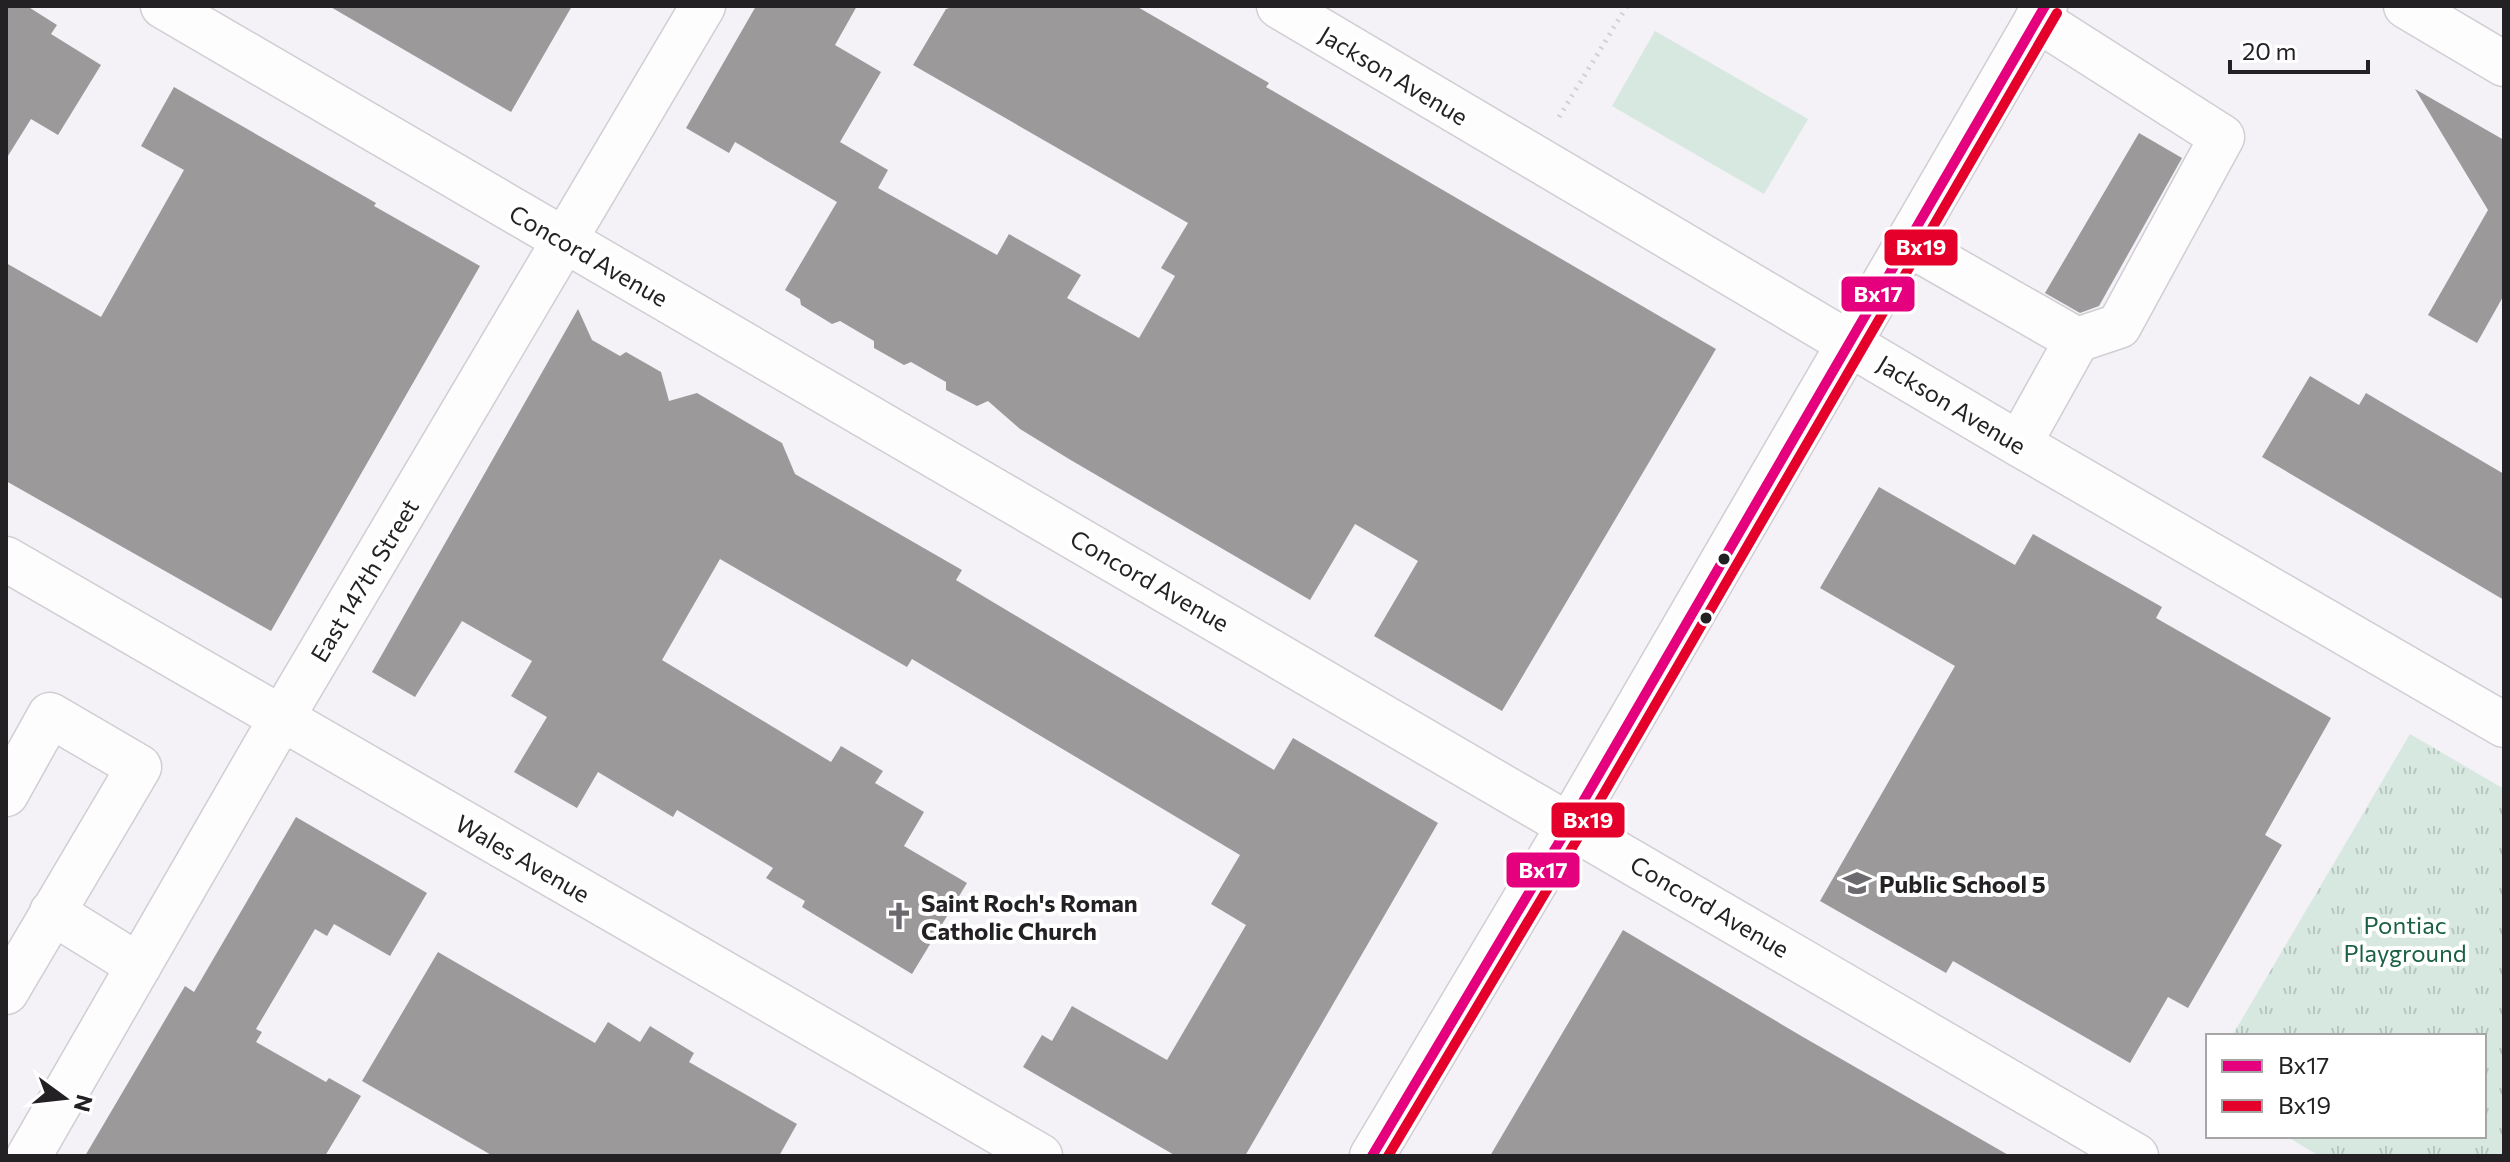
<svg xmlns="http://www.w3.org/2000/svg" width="2510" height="1162" font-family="Commissioner,sans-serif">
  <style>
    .grass { fill: url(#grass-tufts) }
    .pitch { fill: #d6e8df }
    .building { fill: #9c999b }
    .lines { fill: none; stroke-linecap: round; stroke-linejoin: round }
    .minor-casing { stroke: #d1ced3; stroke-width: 47 }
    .major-casing { stroke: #d1ced3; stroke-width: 47 }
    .path { stroke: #d2d1d3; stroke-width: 5; stroke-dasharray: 2 6; stroke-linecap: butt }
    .minor { stroke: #fdfdfe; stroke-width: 44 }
    .major { stroke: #fdfdfe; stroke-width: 44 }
    .bus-1-casing { stroke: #fff; stroke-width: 16 }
    .bus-2-casing { stroke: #fff; stroke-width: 16 }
    .bus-1 { stroke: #e5007d; stroke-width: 10 }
    .bus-2 { stroke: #e4002b; stroke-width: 10 }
    .bus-dot { fill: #232124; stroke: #fff; stroke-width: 3 }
    .labels { text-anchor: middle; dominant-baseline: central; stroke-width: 8; stroke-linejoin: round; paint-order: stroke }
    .street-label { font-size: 24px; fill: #232124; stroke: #fff }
    .poi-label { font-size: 24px; font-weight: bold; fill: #232124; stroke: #fff; text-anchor: start }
    .park-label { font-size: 24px; fill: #1b6042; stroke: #fff }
    .line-badge { stroke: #fff; stroke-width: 3 }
    .badge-label { font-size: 22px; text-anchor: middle; font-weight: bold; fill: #fff }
  </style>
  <defs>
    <pattern id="grass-tufts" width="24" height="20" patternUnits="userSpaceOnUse" patternTransform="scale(2)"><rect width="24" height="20" fill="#d6e8df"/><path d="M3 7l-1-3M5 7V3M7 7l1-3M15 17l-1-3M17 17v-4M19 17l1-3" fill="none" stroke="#b7c7bf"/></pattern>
  </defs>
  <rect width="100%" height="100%" fill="#f4f1f7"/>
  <!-- grass -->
  <path class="grass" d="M 2410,734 L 2504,789 L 2504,1156 L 2319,1156 L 2286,1136 L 2484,1136 L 2484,1036 L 2232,1036 Z"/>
  <!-- pitch -->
  <path class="pitch" d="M 1655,31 L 1808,119 L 1764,194 L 1612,106 Z"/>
  <!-- building -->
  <path class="building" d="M 6,6 L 27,6 L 57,25 L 51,34 L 101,65 L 58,135 L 31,119 L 6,159 Z
    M 329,6 L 572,6 L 511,112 Z
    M 756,6 L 857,6 L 835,45 L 881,72 L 840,142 L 888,170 L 878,188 L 997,255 L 1009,234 L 1081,275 L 1067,298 L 1139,338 L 1175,276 L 1161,268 L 1188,223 L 913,65 L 946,9 L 956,6 L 1136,6 L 1269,83 L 1266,87 L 1716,349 L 1502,711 L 1374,636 L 1418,561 L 1355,524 L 1310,600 L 1069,459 L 1020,429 L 988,401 L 977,406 L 946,390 L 946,382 L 911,362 L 904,365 L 874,348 L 874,341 L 840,321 L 832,324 L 801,305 L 800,299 L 785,290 L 837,202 L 735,142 L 729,153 L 686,128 Z
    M 174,87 L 376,203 L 374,206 L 480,266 L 271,631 L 6,481 L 6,263 L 101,317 L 184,170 L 141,146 Z
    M 2415,89 L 2504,140 L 2504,295 L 2477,343 L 2428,315 L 2488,210 Z
    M 2139,133 L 2182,158 L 2099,306 L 2080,313 L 2045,293 Z
    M 578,309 L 592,340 L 620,356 L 626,352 L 661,372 L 669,401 L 697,393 L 782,443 L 795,474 L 962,570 L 956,580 L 1274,770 L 1293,738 L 1438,823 L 1245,1156 L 1176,1156 L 1023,1067 L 1042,1035 L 1052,1041 L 1072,1006 L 1167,1060 L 1246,925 L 1211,904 L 1240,855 L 912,659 L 907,667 L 720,559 L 662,660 L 831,762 L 841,746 L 883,771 L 875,783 L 924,812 L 904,846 L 967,883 L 912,974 L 802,907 L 805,901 L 766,878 L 773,868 L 677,810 L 673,817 L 598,772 L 577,808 L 514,772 L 547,717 L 511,696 L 532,661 L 462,621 L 415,697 L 372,672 Z
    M 2310,376 L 2359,405 L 2366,393 L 2504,474 L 2504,600 L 2262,457 Z
    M 1879,487 L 2015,565 L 2033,534 L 2162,607 L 2156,618 L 2331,718 L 2265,835 L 2282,845 L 2188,1008 L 2168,997 L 2130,1063 L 1953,961 L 1946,973 L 1820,901 L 1955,666 L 1820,588 Z
    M 296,817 L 427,893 L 390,956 L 334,924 L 327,936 L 315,929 L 256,1029 L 262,1032 L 256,1042 L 326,1082 L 329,1078 L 361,1096 L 325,1156 L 85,1156 L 185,986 L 194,992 Z
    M 1623,930 L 1803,1037 L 2010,1156 L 1490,1156 Z
    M 438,952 L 595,1043 L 608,1022 L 640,1042 L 650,1026 L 694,1053 L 689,1062 L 797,1124 L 779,1156 L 493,1156 L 362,1081 Z"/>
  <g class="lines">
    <defs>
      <path id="minor" d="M 163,6 L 2136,1156
        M 1279,6 L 2019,444 L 2504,725
        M 2406,6 L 2504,64
        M 1907,243 L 2077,340 L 2119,326 L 2222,137 L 2037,19
        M 2019,444 L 2077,340
        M 6,559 L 1040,1156
        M 6,794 L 50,715 L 139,767 L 6,992
        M 52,912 L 139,966
        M 29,1156 L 281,719 L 703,6"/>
      <path id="major" d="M 1372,1156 L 1570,824 L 2045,6"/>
    </defs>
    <!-- minor casing -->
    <use href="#minor" class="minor-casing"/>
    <!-- major casing -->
    <use href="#major" class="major-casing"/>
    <!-- path -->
    <path class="path" d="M 1559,117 L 1627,6"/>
    <!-- minor -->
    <use href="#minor" class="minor"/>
    <!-- major -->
    <use href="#major" class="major"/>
    <defs>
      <path id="bus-1" d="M 1372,1156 L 1570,824 L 2045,6"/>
      <path id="bus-2" d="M 1388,1156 L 1582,831 L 2057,13"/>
    </defs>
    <!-- bus-1 casing -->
    <use href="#bus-1" class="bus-1-casing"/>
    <!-- bus-2 casing -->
    <use href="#bus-2" class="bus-2-casing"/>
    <!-- bus-1 -->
    <use href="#bus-1" class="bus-1"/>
    <!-- bus-2 -->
    <use href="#bus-2" class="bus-2"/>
  </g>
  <!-- icons -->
  <defs>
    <symbol id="school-bare" viewBox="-9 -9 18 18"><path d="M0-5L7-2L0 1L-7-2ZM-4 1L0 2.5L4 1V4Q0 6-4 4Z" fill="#6c6a6e" stroke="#fff" stroke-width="2.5" paint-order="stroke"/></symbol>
    <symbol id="church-bare" viewBox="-9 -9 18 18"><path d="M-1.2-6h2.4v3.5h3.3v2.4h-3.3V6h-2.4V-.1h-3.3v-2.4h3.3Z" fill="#6c6a6e" stroke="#fff" stroke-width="2.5" paint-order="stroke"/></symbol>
  </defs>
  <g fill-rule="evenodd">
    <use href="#school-bare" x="1837" y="863" width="40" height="40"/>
    <use href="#church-bare" x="879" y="896" width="40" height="40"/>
  </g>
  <!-- markers -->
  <g class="bus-dot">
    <circle cx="1724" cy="559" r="7"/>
    <circle cx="1706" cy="618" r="7"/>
  </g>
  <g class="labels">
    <!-- street labels -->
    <g class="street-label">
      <text transform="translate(1394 75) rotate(31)">Jackson Avenue</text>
      <text transform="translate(589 255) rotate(30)">Concord Avenue</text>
      <text transform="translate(1952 404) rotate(31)">Jackson Avenue</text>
      <text transform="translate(364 580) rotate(-59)">East 147th Street</text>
      <text transform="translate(1150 580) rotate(30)">Concord Avenue</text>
      <text transform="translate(523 858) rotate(30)">Wales Avenue</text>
      <text transform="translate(1710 906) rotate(30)">Concord Avenue</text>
    </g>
    <!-- poi labels -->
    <g class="poi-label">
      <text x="1879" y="883">Public School 5</text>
      <text x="921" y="902">Saint Roch's Roman<tspan x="921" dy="28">Catholic Church</tspan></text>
    </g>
    <!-- park labels -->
    <g class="park-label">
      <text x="2405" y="924">Pontiac<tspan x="2405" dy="28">Playground</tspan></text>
    </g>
  </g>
  <g class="line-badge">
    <rect x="1883" y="228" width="76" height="39" rx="8" fill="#e4002b"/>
    <rect x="1840" y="275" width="76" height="38" rx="8" fill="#e5007d"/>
    <rect x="1550" y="801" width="76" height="38" rx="8" fill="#e4002b"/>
    <rect x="1505" y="851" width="76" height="38" rx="8" fill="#e5007d"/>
  </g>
  <g class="badge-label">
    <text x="1921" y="255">Bx19</text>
    <text x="1878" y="302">Bx17</text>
    <text x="1588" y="828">Bx19</text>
    <text x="1543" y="878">Bx17</text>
  </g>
  <!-- border -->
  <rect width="2510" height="1162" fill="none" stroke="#232124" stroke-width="16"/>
  <!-- legend -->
  <rect x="2206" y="1034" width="280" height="104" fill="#ffffff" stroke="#a7a6a7" stroke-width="2"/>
  <rect x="2222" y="1060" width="40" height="12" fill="#e5007d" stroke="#a7a6a7" stroke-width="2"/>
  <text x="2278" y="1074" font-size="24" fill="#232124">Bx17</text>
  <rect x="2222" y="1100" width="40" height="12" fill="#e4002b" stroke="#a7a6a7" stroke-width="2"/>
  <text x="2278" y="1114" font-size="24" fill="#232124">Bx19</text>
  <!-- north arrow -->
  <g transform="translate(64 1098) rotate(105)" stroke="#ffffff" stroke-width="6" paint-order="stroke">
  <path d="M0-6L14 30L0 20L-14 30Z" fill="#232124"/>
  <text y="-12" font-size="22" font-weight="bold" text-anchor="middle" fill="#232124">N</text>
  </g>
  <!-- scale -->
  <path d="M2230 60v12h138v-12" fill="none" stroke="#232124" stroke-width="4"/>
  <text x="2242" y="60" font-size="24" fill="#232124" stroke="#ffffff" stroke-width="6" paint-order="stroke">20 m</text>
</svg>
